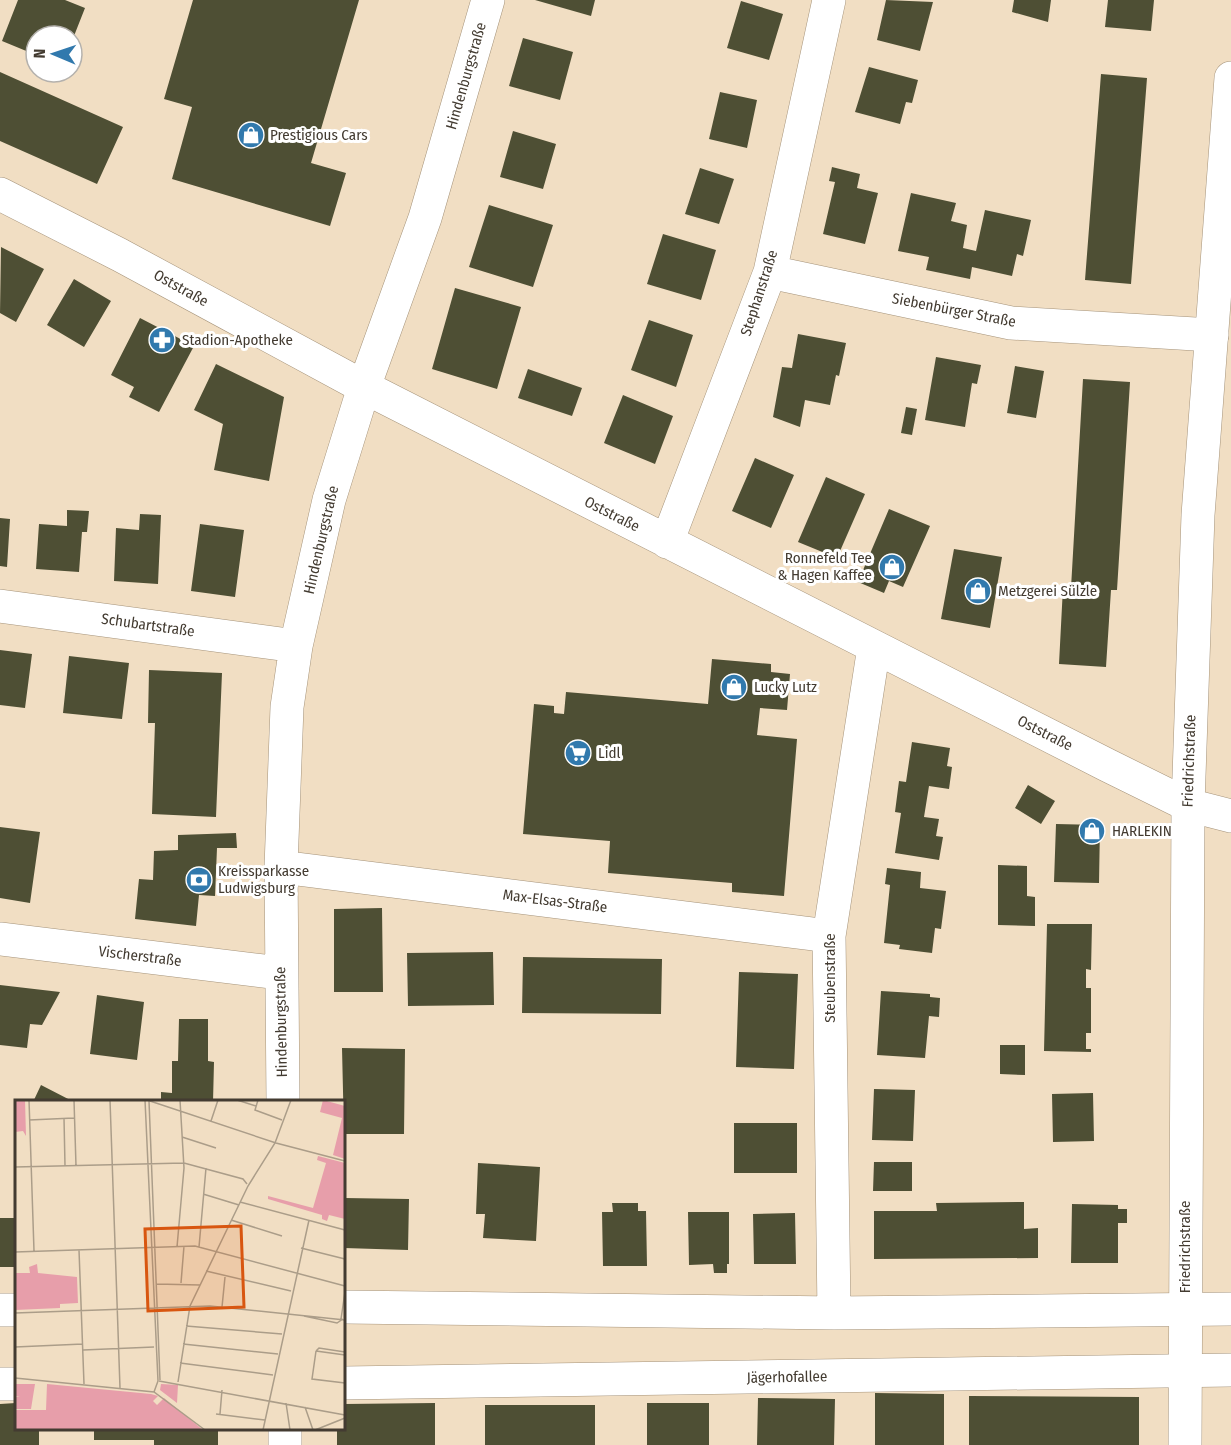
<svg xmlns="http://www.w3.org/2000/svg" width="1231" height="1445" font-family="'Fira Sans Condensed',sans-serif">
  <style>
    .building { fill: #4e4f34 }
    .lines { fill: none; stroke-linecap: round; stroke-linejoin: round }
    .minor-casing { stroke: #a5937a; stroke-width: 34 }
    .major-casing { stroke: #a5937a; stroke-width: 34 }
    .minor { stroke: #fff; stroke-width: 33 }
    .major { stroke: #fff; stroke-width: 33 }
    .labels { text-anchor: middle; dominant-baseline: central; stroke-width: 6; stroke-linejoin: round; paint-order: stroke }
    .street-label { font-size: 15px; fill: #433b31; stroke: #fff }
    .poi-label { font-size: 15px; fill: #433b31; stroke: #fff; text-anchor: start }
    .inset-road { fill: none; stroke: #ab9d89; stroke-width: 1.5 }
    .view { fill: #d85610; fill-opacity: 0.15; stroke: #d85610; stroke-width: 3 }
    .inset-edge { fill: none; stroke: #433b31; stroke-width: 3 }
  </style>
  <rect width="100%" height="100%" fill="#f1dec3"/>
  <!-- building -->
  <path class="building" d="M 18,0 L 65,0 L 85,8 L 72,41 L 72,36 L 36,36 L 36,55 L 2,41 Z
    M 193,0 L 359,0 L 311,163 L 346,173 L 330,226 L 172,179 L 192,107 L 164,99 Z
    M 535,0 L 595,0 L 591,16 Z
    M 886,0 L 933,2 L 920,51 L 877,40 Z
    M 1014,0 L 1051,0 L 1048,22 L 1012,12 Z
    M 1108,0 L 1154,0 L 1151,31 L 1105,27 Z
    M 741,1 L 783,14 L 769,60 L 727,48 Z
    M 523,38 L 573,52 L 560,100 L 509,86 Z
    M 869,67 L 918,80 L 912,103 L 906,102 L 900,124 L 855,112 Z
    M 0,72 L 123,127 L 97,184 L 0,141 Z
    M 1101,74 L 1147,78 L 1131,284 L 1085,280 Z
    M 720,92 L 757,100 L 747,148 L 709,139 Z
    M 513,131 L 556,144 L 543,189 L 500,177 Z
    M 832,167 L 860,174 L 857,188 L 878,193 L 865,244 L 823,234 L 835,182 L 829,181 Z
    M 700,168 L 734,179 L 719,224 L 685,214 Z
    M 911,193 L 956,203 L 951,221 L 967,225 L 963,248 L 976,251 L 985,210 L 1031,220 L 1023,256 L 1017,254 L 1012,276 L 972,267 L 970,279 L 926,270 L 929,257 L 898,251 Z
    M 489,205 L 553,225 L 533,287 L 469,267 Z
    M 663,234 L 716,250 L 701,300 L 647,284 Z
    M 1,247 L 44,269 L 16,322 L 0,313 Z
    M 74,279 L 111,301 L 84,347 L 47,325 Z
    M 455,288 L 521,307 L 497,389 L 432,369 Z
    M 140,318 L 194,346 L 159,412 L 129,397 L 134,387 L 111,375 Z
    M 649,320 L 693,335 L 676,387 L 631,370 Z
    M 798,334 L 846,343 L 839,376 L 836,375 L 830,405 L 805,400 L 800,427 L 773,417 L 782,367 L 792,368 Z
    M 936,357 L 981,365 L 977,384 L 972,383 L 965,427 L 925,420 Z
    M 216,364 L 284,397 L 269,481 L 214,470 L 223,424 L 194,410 Z
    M 1015,366 L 1044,371 L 1036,418 L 1007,413 Z
    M 528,369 L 582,388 L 572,416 L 518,398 Z
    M 1083,379 L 1130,382 L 1117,590 L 1111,590 L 1106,667 L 1059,664 L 1063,587 L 1071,588 Z
    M 623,395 L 673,416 L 655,464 L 604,443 Z
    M 906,407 L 917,409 L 912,435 L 901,433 Z
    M 755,458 L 794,475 L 771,528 L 732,511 Z
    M 826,477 L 865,494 L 837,558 L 798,542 Z
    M 889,509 L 930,526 L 903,587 L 889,581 L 884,593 L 858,582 Z
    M 67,510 L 89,511 L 87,532 L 82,532 L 79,572 L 36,569 L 39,524 L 67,526 Z
    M 140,514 L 161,515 L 158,584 L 114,581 L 116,528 L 139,530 Z
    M 0,518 L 10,519 L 7,567 L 0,566 Z
    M 200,524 L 244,530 L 235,597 L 191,591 Z
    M 954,549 L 1002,557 L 990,628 L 941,619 Z
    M 0,650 L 32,654 L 25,708 L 0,705 Z
    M 69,656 L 129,663 L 122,719 L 63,713 Z
    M 712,659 L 771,664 L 771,672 L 790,674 L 787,710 L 760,708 L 757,735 L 797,739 L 784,896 L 732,892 L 732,883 L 608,873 L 610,841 L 523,834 L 534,704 L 554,706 L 554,713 L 564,714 L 566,692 L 708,704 Z
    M 149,670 L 222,673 L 216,817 L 152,814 L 155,723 L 148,723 Z
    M 912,742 L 950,748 L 947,766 L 952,767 L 949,789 L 929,786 L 924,817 L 939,819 L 936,836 L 943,837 L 939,860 L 895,853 L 901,813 L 895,812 L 899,781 L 906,782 Z
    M 1028,785 L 1055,801 L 1041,824 L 1015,808 Z
    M 1056,824 L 1100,825 L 1099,883 L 1054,882 Z
    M 0,827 L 40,832 L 30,903 L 0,898 Z
    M 236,833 L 237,848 L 217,848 L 215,896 L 199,895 L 196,926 L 135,919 L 139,879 L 153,880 L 154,851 L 178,850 L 178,835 Z
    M 998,865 L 1027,866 L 1027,896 L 1035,897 L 1035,926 L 998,925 Z
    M 887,868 L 921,872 L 920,888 L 946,891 L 941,929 L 935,928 L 932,953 L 899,949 L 900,945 L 884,943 L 890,885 L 885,884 Z
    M 382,908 L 383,992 L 334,992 L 334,909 Z
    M 1047,924 L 1092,924 L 1091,970 L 1086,969 L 1086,988 L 1091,988 L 1091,1033 L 1086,1033 L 1086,1049 L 1091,1049 L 1091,1052 L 1044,1051 Z
    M 493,952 L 494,1005 L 408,1006 L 407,953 Z
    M 523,957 L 662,959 L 661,1014 L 522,1013 Z
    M 739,972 L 798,974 L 794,1069 L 736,1067 Z
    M 0,985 L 60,992 L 42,1025 L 30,1024 L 27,1048 L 0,1045 Z
    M 881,991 L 930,994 L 930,997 L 940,998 L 939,1017 L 929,1016 L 925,1058 L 877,1055 Z
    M 97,995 L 144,1002 L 137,1060 L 90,1054 Z
    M 179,1019 L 208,1019 L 208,1061 L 214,1062 L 213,1102 L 161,1102 L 161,1092 L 172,1093 L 172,1061 L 178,1061 Z
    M 1000,1045 L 1025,1045 L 1025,1075 L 1000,1074 Z
    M 342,1048 L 405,1049 L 404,1134 L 344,1134 Z
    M 41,1085 L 74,1102 L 33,1102 Z
    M 874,1089 L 915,1090 L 913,1141 L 872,1140 Z
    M 1093,1093 L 1094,1141 L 1053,1142 L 1052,1094 Z
    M 734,1123 L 797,1123 L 797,1173 L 734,1173 Z
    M 874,1162 L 912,1162 L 912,1191 L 873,1191 Z
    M 478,1163 L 540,1167 L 536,1241 L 483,1238 L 485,1214 L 476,1214 Z
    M 344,1198 L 409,1199 L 408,1250 L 344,1248 Z
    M 1024,1202 L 1024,1229 L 1038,1228 L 1038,1258 L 874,1259 L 874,1211 L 937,1211 L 936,1203 Z
    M 612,1203 L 638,1203 L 638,1211 L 646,1211 L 647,1266 L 603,1266 L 602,1212 L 613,1212 Z
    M 1072,1204 L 1118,1205 L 1118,1209 L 1127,1209 L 1127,1223 L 1118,1223 L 1118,1263 L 1071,1263 Z
    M 688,1212 L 729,1212 L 729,1264 L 727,1264 L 727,1273 L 714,1273 L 713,1264 L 689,1265 Z
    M 795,1213 L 796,1264 L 754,1264 L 753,1214 Z
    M 0,1218 L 16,1218 L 16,1267 L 0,1267 Z
    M 875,1393 L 944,1394 L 944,1445 L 875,1445 Z
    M 969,1396 L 1139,1397 L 1139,1445 L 969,1445 Z
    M 758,1398 L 835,1399 L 834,1445 L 757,1445 Z
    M 16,1403 L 16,1428 L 39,1428 L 39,1445 L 0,1445 L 0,1404 Z
    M 435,1403 L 435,1445 L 337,1445 L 337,1428 L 344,1428 L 344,1404 Z
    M 647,1403 L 709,1403 L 709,1445 L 647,1445 Z
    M 485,1405 L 595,1405 L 595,1445 L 485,1445 Z
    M 94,1428 L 218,1428 L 218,1445 L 154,1445 L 154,1440 L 94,1440 Z"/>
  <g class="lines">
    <defs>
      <path id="minor" d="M 0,194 L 120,255 L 364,387 L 1107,765 L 1188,805 L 1231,816
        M 770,272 L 1011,323 L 1212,335
        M 667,542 L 770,272 L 829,0
        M 0,606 L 296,646
        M 281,867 L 829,936
        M 0,939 L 280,973
        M 283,1102 L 281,867 L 287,707 L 296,646 L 329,500 L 364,387 L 425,218 L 488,0
        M 344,1307 L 834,1313 L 1231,1309
        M 0,1310 L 16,1310
        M 834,1313 L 829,936 L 874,647
        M 344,1383 L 1231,1370
        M 0,1384 L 16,1384
        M 285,1445 L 285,1428"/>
      <path id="major" d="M 1185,1445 L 1188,805 L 1198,515 L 1231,78"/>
    </defs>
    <!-- minor casing -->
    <use href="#minor" class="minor-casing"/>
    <!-- major casing -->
    <use href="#major" class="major-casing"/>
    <!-- minor -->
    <use href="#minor" class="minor"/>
    <!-- major -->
    <use href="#major" class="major"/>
  </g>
  <!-- icons -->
  <defs>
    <symbol id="shop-disc" viewBox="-11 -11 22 22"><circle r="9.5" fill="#3179ad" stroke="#fff"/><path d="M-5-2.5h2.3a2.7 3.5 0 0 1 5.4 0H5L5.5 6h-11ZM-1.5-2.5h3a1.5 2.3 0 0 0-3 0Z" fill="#fff"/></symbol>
    <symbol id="pharmacy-disc" viewBox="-11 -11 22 22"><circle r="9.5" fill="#3179ad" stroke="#fff"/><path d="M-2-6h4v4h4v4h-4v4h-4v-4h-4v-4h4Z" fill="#fff"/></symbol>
    <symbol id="supermarket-disc" viewBox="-11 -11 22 22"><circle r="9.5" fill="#3179ad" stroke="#fff"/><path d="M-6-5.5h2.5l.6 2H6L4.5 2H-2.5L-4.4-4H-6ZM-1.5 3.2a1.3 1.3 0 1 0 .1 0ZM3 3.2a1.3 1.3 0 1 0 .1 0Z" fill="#fff"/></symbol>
    <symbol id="bank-disc" viewBox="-11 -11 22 22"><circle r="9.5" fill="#3179ad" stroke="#fff"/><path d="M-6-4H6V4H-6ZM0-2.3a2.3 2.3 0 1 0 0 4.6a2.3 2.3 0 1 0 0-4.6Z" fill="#fff"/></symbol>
  </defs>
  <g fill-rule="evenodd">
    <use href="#shop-disc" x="236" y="120" width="30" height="30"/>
    <use href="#pharmacy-disc" x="147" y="325" width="30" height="30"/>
    <use href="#shop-disc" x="877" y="552" width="30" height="30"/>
    <use href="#shop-disc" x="963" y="576" width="30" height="30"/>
    <use href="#shop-disc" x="719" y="672" width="30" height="30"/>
    <use href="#supermarket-disc" x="563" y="738" width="30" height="30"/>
    <use href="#shop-disc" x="1077" y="816" width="30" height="30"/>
    <use href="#bank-disc" x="184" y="865" width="30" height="30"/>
  </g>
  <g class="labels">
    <!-- street labels -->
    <g class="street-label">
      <text transform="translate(466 76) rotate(-74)">Hindenburgstraße</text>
      <text transform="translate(181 288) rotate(29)">Oststraße</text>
      <text transform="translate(759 293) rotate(-72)">Stephanstraße</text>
      <text transform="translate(954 310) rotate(11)">Siebenbürger Straße</text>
      <text transform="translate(612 514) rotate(27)">Oststraße</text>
      <text transform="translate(321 540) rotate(-77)">Hindenburgstraße</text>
      <text transform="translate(148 625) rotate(8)">Schubartstraße</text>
      <text transform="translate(1045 733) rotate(27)">Oststraße</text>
      <text transform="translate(1189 761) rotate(-88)">Friedrichstraße</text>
      <text transform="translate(555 901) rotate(7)">Max-Elsas-Straße</text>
      <text transform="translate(140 956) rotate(7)">Vischerstraße</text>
      <text transform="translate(830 978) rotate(-90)">Steubenstraße</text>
      <text transform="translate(281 1022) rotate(-91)">Hindenburgstraße</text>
      <text transform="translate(1185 1247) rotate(-90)">Friedrichstraße</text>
      <text transform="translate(787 1377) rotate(-1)">Jägerhofallee</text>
    </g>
    <!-- poi labels -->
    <g class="poi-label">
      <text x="270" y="135">Prestigious Cars</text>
      <text x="182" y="340">Stadion-Apotheke</text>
      <text x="872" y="558" text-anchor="end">Ronnefeld Tee<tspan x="872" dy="17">&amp; Hagen Kaffee</tspan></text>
      <text x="998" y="591">Metzgerei Sülzle</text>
      <text x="754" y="687">Lucky Lutz</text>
      <text x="598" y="753">Lidl</text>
      <text x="1112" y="831">HARLEKIN</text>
      <text x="218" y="871">Kreissparkasse<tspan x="218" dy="17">Ludwigsburg</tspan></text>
    </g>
  </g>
  <!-- overview -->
  <g transform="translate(15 1100)">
    <rect width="330" height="330" fill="#f1dec3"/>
    <path d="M 0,0 L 10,0 L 11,36 L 8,31 L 0,32 ZM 308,0 L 330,6 L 330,59 L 318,55 L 327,18 L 305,12 ZM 303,56 L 330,63 L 330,119 L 314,115 L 312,121 L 307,119 L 307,115 L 253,99 L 253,96 L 298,108 L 311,63 L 302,60 ZM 22,164 L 23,173 L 62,177 L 63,203 L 45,204 L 45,208 L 0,210 L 1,173 L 15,173 L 14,167 ZM 0,284 L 20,284 L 16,309 L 0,309 L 0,297 L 5,297 L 0,296 ZM 32,284 L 136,294 L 143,296 L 138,301 L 142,305 L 149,298 L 188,330 L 0,330 L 0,310 L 31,310 ZM 146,284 L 163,285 L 162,303 L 145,290 Z" fill="#e79eaa"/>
    <path class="inset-road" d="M 14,0 L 19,151M 59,0 L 61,66M 95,0 L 105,288M 130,0 L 143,281 L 139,292M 222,0 L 241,6M 243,0 L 240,10 L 267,20M 134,1 L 145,280M 135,1 L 261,43 L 330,61M 49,18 L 50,66M 14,20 L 59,18M 196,21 L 203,0M 167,37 L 201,48M 0,67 L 169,63 L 228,79 L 232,84M 188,94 L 224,105M 225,102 L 330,130M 216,120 L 267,136M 162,147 L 169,68 L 165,0M 184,147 L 191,68M 286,148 L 330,159M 64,150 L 69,284M 0,152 L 180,146 L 330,186M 191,171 L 276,191M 166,183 L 169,146M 141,184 L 185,185M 207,207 L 210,177M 0,213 L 195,206 L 330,220M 289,216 L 322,223 L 328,219M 326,219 L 330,192M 171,226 L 267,234M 168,244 L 263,254M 0,247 L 68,244M 68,250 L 139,247M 301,251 L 297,279 L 330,283M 301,251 L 304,248 L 330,252M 301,251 L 330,255M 165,263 L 258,275M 0,278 L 139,292 L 190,330M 144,281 L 330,315M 163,282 L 175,206 L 233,86 L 260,43 L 276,0M 271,303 L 275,330M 290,307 L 298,330M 201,314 L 250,320M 205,314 L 207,290M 248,330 L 294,120M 300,330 L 330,318"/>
    <path class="view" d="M 226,126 L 229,207 L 133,211 L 130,129 Z"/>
    <rect width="330" height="330" class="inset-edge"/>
  </g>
  <!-- north arrow -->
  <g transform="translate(54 54) rotate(272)"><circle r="28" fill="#ffffff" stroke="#b4b1ad" stroke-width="1.5"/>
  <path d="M0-4.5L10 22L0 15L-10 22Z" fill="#3179ad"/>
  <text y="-9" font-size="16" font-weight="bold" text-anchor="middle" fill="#433b31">N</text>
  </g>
</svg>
